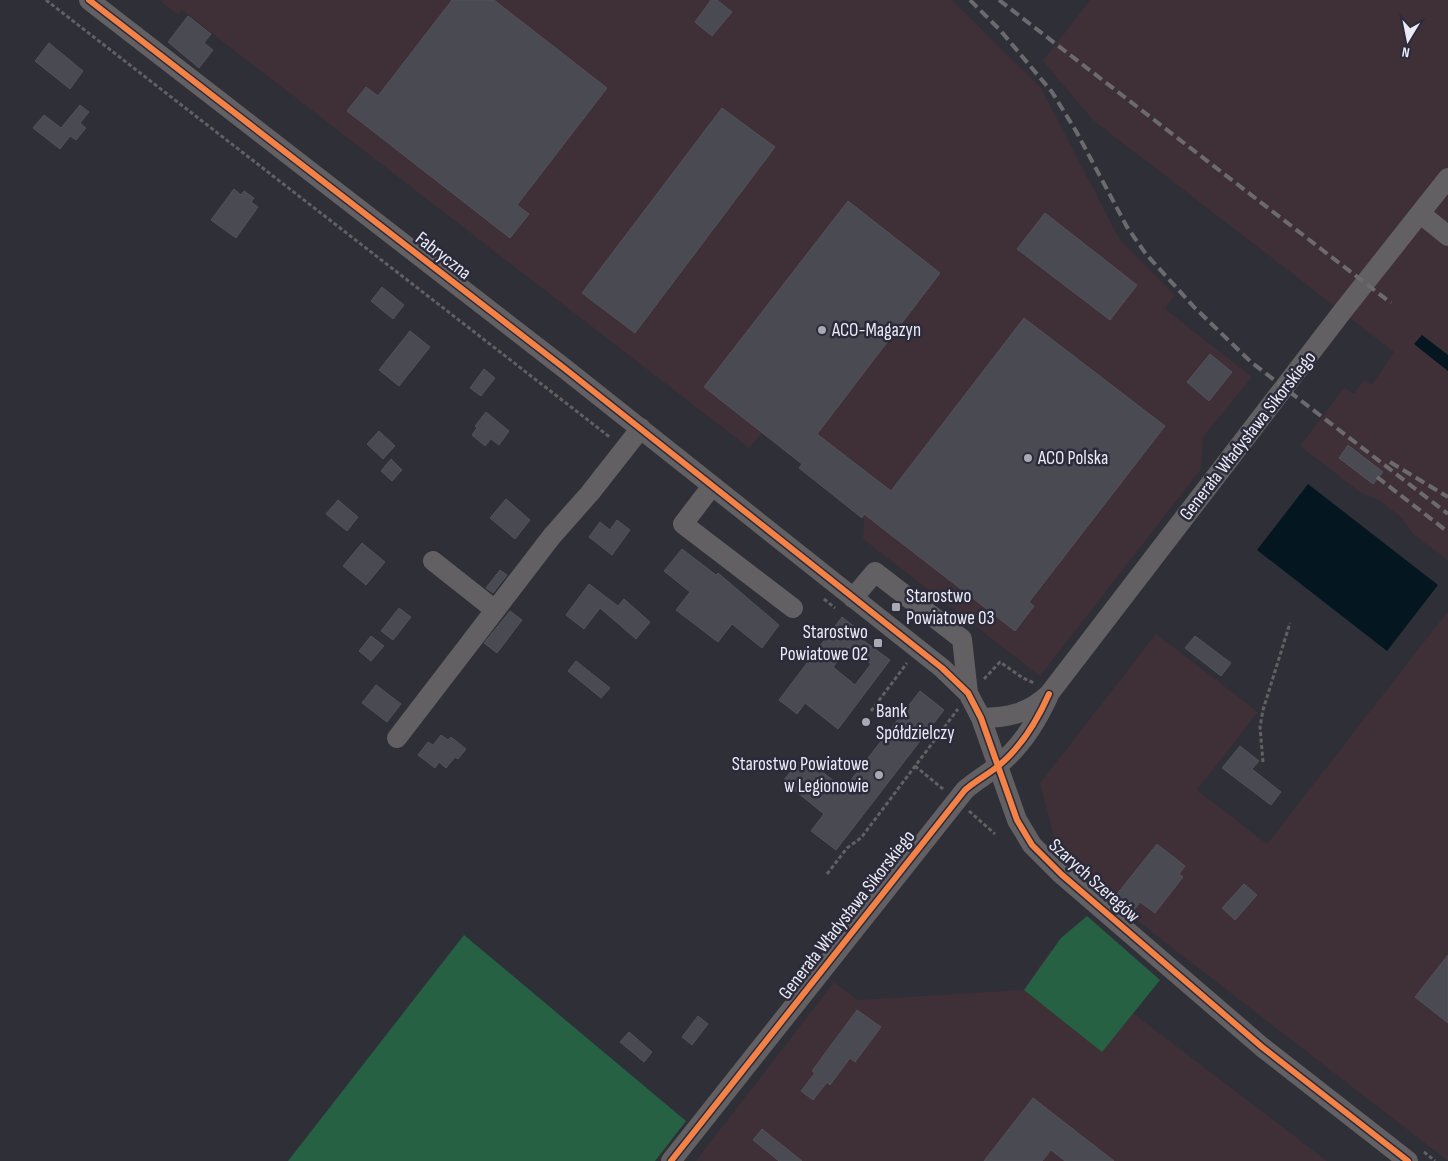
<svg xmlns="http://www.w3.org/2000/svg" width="1448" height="1161" font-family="'Sofia Sans Condensed',sans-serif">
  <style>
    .industrial { fill: #3f2f37 }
    .forest { fill: #256142 }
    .water { fill: #041720 }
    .building { fill: #4a4a53; stroke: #52525a; fill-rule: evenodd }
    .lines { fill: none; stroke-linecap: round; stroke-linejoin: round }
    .path { stroke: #626063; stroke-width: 3; stroke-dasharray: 4 2.5; stroke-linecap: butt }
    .minor { stroke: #626062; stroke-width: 20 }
    .rail { stroke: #6b6a6d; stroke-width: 4; stroke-dasharray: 10 5; stroke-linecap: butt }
    .cycleway-casing { stroke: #2b2b3c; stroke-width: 9 }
    .cycleway { stroke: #f48246; stroke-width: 6 }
    .poi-dot { fill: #a9a9b4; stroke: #2b2b3c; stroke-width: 2 }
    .labels { text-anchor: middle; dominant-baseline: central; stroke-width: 5; stroke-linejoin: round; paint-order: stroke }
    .street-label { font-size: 19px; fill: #ebebf6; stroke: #2b2b3c }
    .poi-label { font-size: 19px; fill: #ebebf6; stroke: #2b2b3c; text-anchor: start }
  </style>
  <rect width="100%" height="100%" fill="#2f2f38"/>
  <!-- industrial -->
  <path class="industrial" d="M 159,0 L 952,0 L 1041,88 L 1120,240 L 1175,295 L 1165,309 L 1252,377 L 1203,437 L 1201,469 L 1040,676 L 863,539 L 864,519 L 799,468 L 802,464 L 762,433 L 749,448 L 182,10 L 178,15 Z
    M 1090,0 L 1448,0 L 1448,560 L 1414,535 L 1402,518 L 1379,500 L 1361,493 L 1300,446 L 1344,388 L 1354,394 L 1364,379 L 1372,385 L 1394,352 L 1093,120 L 1043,61 Z
    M 1448,611 L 1448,1161 L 1095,888 L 1055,842 L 1040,783 L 1156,634 L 1258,712 L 1197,790 L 1267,844 Z
    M 1050,950 L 1327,1161 L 696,1161 L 834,982 L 857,1000 L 1024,990 Z"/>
  <!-- forest -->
  <path class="forest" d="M 1087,916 L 1160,980 L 1102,1052 L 1024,990 L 1061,938 Z
    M 464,935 L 686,1121 L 655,1161 L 288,1161 Z"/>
  <!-- water -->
  <path class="water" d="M 1422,335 L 1448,355 L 1448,371 L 1414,344 Z
    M 1308,484 L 1438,585 L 1387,651 L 1257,550 Z"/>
  <!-- building -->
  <path class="building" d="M 452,0 L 494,0 L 607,88 L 517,205 L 529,214 L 510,238 L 347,111 L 366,87 L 378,96 Z
    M 711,0 L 717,0 L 732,12 L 712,36 L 695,22 Z
    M 188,16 L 211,34 L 204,43 L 213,50 L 199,68 L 168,42 Z
    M 49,43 L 83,71 L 70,89 L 35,61 Z
    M 80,105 L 89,112 L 80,123 L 86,128 L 76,140 L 70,136 L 60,149 L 33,128 L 44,115 L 61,128 Z
    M 722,108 L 775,147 L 635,333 L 582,293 Z
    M 234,189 L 241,195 L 244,191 L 254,198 L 251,202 L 258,207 L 236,238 L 211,220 Z
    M 848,201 L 940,273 L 817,434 L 891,491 L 1024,318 L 1165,426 L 1029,602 L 1034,606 L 1015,631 L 864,514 L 862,518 L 799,468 L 802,464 L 704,387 Z
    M 1045,213 L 1137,285 L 1110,320 L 1017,249 Z
    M 382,287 L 404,305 L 393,319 L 371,301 Z
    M 410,331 L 430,347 L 399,386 L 379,370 Z
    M 1210,354 L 1232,372 L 1209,401 L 1187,382 Z
    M 484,369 L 495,378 L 481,396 L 470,388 Z
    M 486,412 L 509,431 L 499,445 L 491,439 L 485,446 L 472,435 L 477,428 L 475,426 Z
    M 379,431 L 395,446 L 383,459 L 367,444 Z
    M 1348,445 L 1383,472 L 1373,484 L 1339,458 Z
    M 391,459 L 402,470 L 392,481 L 381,471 Z
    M 506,499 L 530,520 L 515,539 L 490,518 Z
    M 338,500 L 358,517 L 347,531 L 326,514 Z
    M 617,520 L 630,530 L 612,555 L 589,537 L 600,522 L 610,530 Z
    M 362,543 L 385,562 L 366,585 L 343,566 Z
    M 682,549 L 716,575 L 718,573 L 779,625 L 762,648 L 732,624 L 718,642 L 676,610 L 690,592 L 664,571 Z
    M 500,570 L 507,575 L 493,593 L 486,588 Z
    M 589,584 L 618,606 L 624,599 L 650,622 L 636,639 L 600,608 L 584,629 L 566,615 Z
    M 399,608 L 411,617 L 393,640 L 381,631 Z
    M 510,611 L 522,620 L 497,653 L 484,643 Z
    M 842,617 L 861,632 L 857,636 L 890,660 L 838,729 L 805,703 L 797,714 L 779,700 ZM 848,647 L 871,664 L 855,685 L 833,667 Z
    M 371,636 L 384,646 L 371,661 L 359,651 Z
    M 1195,636 L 1231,663 L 1221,676 L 1185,648 Z
    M 576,661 L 610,688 L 601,698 L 568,671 Z
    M 376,685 L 401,704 L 387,722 L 362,703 Z
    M 920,691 L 944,710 L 836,850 L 811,831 L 824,814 L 783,781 L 803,757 L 844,789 Z
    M 441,735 L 448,740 L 451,737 L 466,749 L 458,759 L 455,757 L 446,768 L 439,762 L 435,768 L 418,755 L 428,742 L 433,745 Z
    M 1240,746 L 1259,761 L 1252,769 L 1281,792 L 1271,805 L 1222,768 Z
    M 1157,844 L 1185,866 L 1179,874 L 1183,877 L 1155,913 L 1140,902 L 1131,914 L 1113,899 Z
    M 1244,884 L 1257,895 L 1235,920 L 1222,908 Z
    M 1448,955 L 1448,1023 L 1415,997 Z
    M 857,1010 L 881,1027 L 855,1062 L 850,1058 L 830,1085 L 827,1082 L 813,1100 L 801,1091 L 815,1073 L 812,1071 Z
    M 698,1016 L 708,1024 L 692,1045 L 682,1037 Z
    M 629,1032 L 652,1052 L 644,1062 L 620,1042 Z
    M 1033,1098 L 1114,1161 L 1065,1161 L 1051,1150 L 1042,1161 L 984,1161 Z
    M 762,1129 L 802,1161 L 779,1161 L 753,1140 Z"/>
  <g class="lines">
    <!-- path -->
    <path class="path" d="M 46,0 L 611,438
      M 824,599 L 835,608
      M 984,679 L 1000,662 L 1023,678 L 1034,683
      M 871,711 L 907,663
      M 1263,762 L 1260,727 L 1263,710 L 1290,623
      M 915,766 L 943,789
      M 969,811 L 995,834
      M 827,874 L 847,848 L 861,838 L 958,709
      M 1424,1152 L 1435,1161"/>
    <!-- minor -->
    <path class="minor" d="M 89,0 L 564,368 L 942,668 L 968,693 L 981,718 L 1017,820 L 1032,845 L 1061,874 L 1262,1047 L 1408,1161
      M 1421,214 L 1448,236
      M 712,486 L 683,524 L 793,608
      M 433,561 L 495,610
      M 853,598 L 875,572 L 962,639 L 968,693
      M 981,718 C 1008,718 1029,713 1049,694 L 1342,312 L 1448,178
      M 397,738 L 552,536 L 590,493 L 641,428
      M 671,1161 L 965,790 C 975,781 986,775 996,767 C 1019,749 1036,723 1048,697"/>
    <!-- rail -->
    <path class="rail" d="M 970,0 L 1000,30 L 1052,92 L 1076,131 L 1127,227 L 1146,254 L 1194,307 L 1251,362 L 1448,514
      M 999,0 L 1391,303
      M 1390,462 L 1448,497
      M 1377,477 L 1448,532"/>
    <defs>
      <path id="cycleway" d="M 89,0 L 564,368 L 942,668 L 968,693 L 981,718 L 1017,820 L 1032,845 L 1061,874 L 1262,1047 L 1408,1161
        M 671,1161 L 965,790 C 975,781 987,775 997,767 C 1021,748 1037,721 1049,694"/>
    </defs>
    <!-- cycleway casing -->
    <use href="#cycleway" class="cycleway-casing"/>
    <!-- cycleway -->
    <use href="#cycleway" class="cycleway"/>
  </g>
  <!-- markers -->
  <g class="poi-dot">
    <circle cx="822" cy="330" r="5"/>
    <circle cx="1028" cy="458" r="5"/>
    <rect x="891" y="602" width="10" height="10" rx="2.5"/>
    <rect x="873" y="638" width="10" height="10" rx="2.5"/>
    <circle cx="866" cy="722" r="5"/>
    <circle cx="879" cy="775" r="5"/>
  </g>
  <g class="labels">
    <!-- street labels -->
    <g class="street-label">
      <text transform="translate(443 256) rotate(38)">Fabryczna</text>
      <text transform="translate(1248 436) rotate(-52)">Generała Władysława Sikorskiego</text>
      <text transform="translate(1094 881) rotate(42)">Szarych Szeregów</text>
      <text transform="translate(847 915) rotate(-52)">Generała Władysława Sikorskiego</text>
    </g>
    <!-- poi labels -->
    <g class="poi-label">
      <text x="832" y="330">ACO-Magazyn</text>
      <text x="1038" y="458">ACO Polska</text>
      <text x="906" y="596">Starostwo<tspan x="906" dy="22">Powiatowe 03</tspan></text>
      <text x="868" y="632" text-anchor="end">Starostwo<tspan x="868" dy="22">Powiatowe 02</tspan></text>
      <text x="876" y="711">Bank<tspan x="876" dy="22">Spółdzielczy</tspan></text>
      <text x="869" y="764" text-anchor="end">Starostwo Powiatowe<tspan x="869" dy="22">w Legionowie</tspan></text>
    </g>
  </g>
  <!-- north arrow -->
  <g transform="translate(1408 40) rotate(190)" stroke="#2b2b3c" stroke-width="4" paint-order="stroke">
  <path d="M0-4L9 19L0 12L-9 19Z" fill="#ebebf6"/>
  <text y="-8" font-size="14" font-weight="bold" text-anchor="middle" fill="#ebebf6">N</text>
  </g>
</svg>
